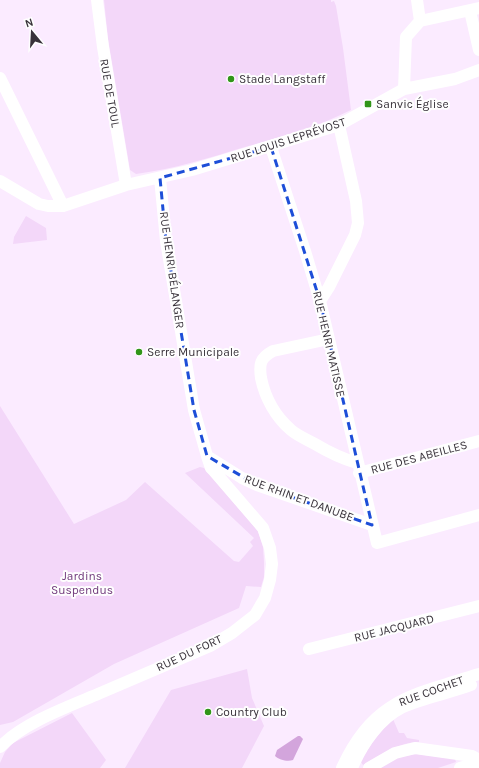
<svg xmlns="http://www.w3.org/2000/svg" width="479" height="768" font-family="Karla,sans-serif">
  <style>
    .green { fill: #f3d7f9 }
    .water { fill: #d3a5dc }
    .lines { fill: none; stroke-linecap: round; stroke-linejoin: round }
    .minor { stroke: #fff; stroke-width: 12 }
    .marked { fill: none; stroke: #1d4ed8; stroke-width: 3; stroke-dasharray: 8 5; stroke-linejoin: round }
    .poi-dot { fill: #319519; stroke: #fefefe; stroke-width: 1.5 }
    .labels { text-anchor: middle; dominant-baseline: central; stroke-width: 4; stroke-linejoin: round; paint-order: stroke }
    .poi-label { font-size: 12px; fill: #38323a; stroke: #fefefe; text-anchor: start }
    .street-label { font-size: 12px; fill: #38323a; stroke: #fefefe }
    .park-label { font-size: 12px; fill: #70387b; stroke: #fefefe }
  </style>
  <rect width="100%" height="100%" fill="#fbebff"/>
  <!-- green -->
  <path class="green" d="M 104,0 L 331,0 L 331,2 L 334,1 L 336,6 L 343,48 L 351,110 C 317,127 282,137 245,147 C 209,158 174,169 136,174 L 130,170 L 108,39 Z
    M 26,216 L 46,228 L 47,240 L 13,244 L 14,237 Z
    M 0,406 L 74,524 L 126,500 L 145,482 L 234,561 L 239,562 L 253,546 L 250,542 L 254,538 L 185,473 L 200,467 L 204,468 L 258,531 L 263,547 L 264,562 L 264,577 L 261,587 L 246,586 L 239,608 L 114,664 L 13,722 L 0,725 Z
    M 247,669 L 252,698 L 264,726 L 242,768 L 125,768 L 171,690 Z
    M 72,713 L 106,760 L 100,768 L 0,768 L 0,763 L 5,752 L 13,743 Z
    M 393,719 L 399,733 L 404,733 L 407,738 L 419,740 L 419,742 C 400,742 380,755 363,765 L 361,762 C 369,745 380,732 393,719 Z
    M 417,754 L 455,759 L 456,762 L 438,768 L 378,768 L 399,757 Z"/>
  <!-- water -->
  <path class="water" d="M 298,736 L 300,736 L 303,739 L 293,760 C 288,762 279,760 275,756 L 277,750 Z"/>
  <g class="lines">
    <!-- minor -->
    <path class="minor" d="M 97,0 L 103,47 L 126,185
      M 417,0 L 420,21
      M 470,11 L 479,50
      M 420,21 L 479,8
      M 0,78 L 63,206
      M 404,89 L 406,37 L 420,21
      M 271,147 L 305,251 L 320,301 L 377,543 L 479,515
      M 0,181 L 39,204 L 48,206 L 63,206 L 126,185 L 192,170 L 339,125 L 404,89 L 455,79 L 479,70
      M 320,301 L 329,287 L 355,235 L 358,223 L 356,201 L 339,125
      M 329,339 L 273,351 C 260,358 259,364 261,378 C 265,398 276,417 291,430 C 298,436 308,440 315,444 C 330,453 340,458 357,463
      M 207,456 L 242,478 L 257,485 L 372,525
      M 359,473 L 479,441
      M 309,649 L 479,606
      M 0,747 C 23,723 67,707 98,694 C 135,678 173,662 210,646 L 232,633 L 255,615 L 265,598 L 270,580 L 272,564 L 270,548 L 263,528 L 214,471 L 211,468 L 207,456 L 194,410 L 166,241 L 160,178
      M 342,768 C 373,699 413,695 479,674
      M 352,768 C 362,744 379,719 403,707 C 423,698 450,693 471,685
      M 369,768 L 395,753 L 415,748 L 472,756 L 479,760
      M 460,768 L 479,762"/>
  </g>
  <!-- marked area -->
  <path class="marked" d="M 271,147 L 320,301 L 372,525 L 257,485 L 207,456 L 194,410 L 166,241 L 160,178 Z"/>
  <!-- markers -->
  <g class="poi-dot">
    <circle cx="231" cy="79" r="4"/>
    <rect x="364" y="100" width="8" height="8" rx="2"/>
    <circle cx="139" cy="352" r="4"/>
    <circle cx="208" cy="712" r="4"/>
  </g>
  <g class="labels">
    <!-- poi labels -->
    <g class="poi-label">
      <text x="239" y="79">Stade Langstaff</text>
      <text x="376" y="104">Sanvic Église</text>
      <text x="147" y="352">Serre Municipale</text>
      <text x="216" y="712">Country Club</text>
    </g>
    <!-- street labels -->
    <g class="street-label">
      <text transform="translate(110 93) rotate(80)">RUE DE TOUL</text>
      <text transform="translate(288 140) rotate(-18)">RUE LOUIS LEPRÉVOST</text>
      <text transform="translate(172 270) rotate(82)">RUE HENRI BÉLANGER</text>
      <text transform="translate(329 344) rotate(77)">RUE HENRI MATISSE</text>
      <text transform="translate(419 457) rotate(-15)">RUE DES ABEILLES</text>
      <text transform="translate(299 498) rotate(20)">RUE RHIN ET DANUBE</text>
      <text transform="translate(394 628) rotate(-14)">RUE JACQUARD</text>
      <text transform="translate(189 653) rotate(-25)">RUE DU FORT</text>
      <text transform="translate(431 691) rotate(-20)">RUE COCHET</text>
    </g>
    <!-- park labels -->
    <g class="park-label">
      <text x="82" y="576">Jardins<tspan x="82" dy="14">Suspendus</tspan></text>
    </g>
  </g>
  <!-- north arrow -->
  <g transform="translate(32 32) rotate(342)" stroke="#fefefe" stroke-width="3" paint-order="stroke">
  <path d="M0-3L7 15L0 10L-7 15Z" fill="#38323a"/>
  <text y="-6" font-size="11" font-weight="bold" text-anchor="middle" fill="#38323a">N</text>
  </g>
</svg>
